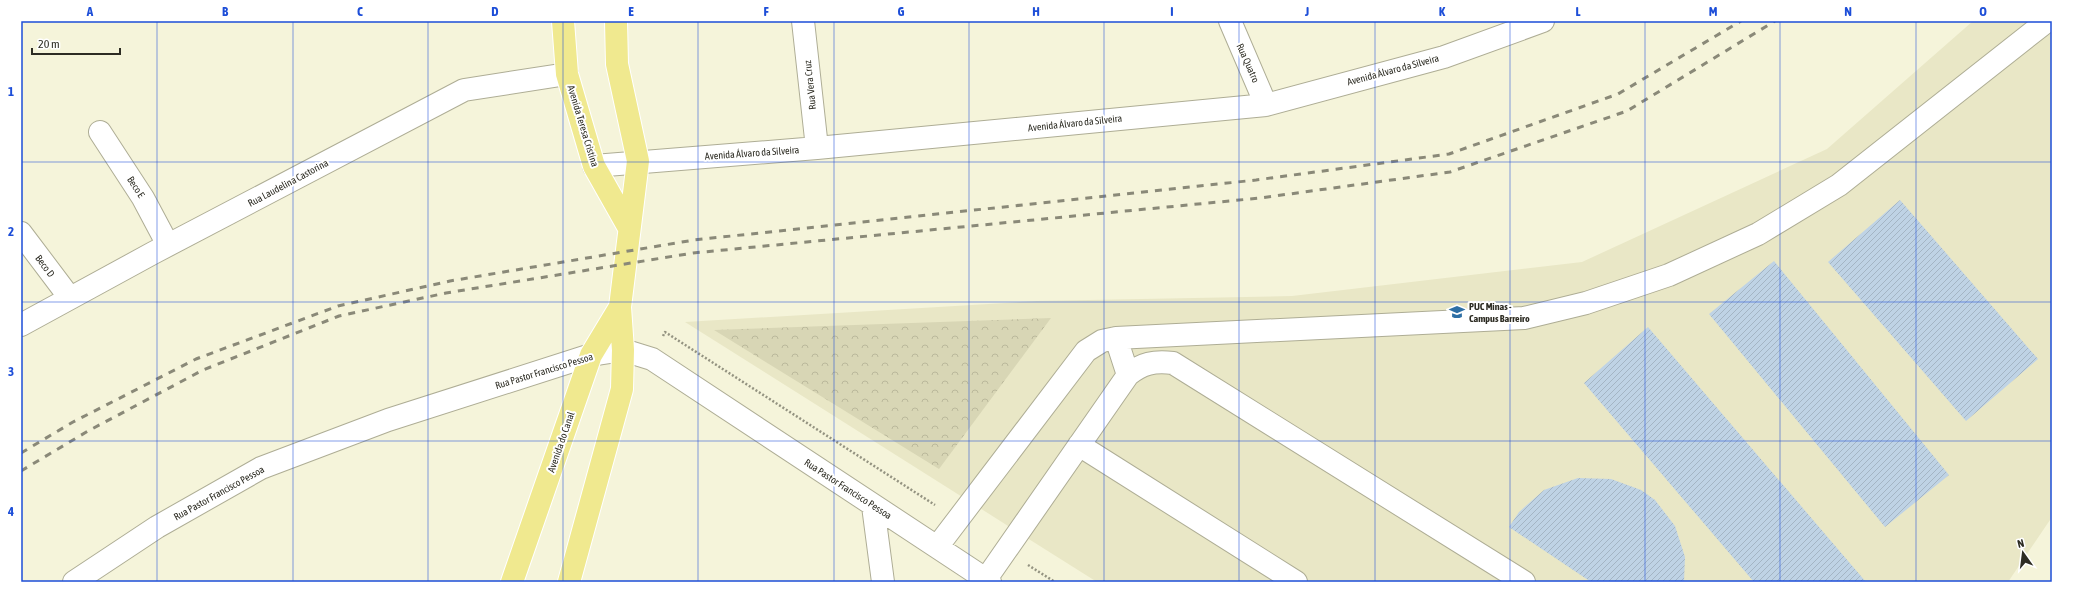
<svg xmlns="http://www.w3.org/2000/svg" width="2073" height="603" font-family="'Asap Condensed',sans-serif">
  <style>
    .built { fill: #e9e7c6 }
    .park { fill: url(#park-crowns) }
    .building { fill: url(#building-hatch) }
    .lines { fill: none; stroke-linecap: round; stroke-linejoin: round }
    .minor-casing { stroke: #aead95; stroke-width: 24 }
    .major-casing { stroke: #fff; stroke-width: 24 }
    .path { stroke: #949381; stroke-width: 2.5; stroke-dasharray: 2 2; stroke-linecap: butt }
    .minor { stroke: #fff; stroke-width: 22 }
    .major { stroke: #f0e98f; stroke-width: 22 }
    .rail { stroke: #8a8978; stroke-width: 3; stroke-dasharray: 7 7; stroke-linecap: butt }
    .grid { fill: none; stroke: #1d4ed8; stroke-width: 1; stroke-opacity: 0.55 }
    .labels { text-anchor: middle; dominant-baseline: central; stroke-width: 4; stroke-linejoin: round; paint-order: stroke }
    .street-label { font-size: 10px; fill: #2d2c23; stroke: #fff }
    .poi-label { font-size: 10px; font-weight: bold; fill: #2d2c23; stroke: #fff; text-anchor: start }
    .neatline { fill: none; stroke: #1d4ed8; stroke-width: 1.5 }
    .grid-label { font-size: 13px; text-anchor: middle; font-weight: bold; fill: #1d4ed8 }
  </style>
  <defs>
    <pattern id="park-crowns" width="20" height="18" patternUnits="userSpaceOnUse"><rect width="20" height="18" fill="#d8d6b5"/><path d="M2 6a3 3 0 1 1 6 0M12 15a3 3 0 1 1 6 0" fill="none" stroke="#bab89b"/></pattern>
    <pattern id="building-hatch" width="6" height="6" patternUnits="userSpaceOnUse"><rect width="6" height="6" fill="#bfd3e5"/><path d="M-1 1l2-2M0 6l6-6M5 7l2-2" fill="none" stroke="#a4b5c4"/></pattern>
  </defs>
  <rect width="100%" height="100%" fill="#f5f4da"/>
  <!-- built -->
  <path class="built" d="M 1973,21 L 2052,21 L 2052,517 L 2008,582 L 1097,582 L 685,322 L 1037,301 L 1292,296 L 1582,262 L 1827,149 Z"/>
  <!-- park -->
  <path class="park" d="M 1051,318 L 939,469 L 714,330 Z"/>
  <!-- building -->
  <path class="building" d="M 1900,200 L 2038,359 L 1966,421 L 1828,262 Z
    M 1774,261 L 1949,475 L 1885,527 L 1709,314 Z
    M 1648,327 L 1866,582 L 1754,582 L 1584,383 Z
    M 1578,478 L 1611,479 L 1641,490 L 1655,500 L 1675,526 L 1685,557 L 1684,582 L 1591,582 L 1509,527 L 1519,512 L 1544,490 Z"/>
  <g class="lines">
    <defs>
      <path id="minor" d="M 803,21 L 817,148
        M 1230,21 L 1266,105
        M 100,132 L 143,198 L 168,245
        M 594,166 L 817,148 L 1266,105 L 1444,57 L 1543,21
        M 21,233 L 70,298
        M 21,325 L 153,253 L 464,90 L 567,74
        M 1128,375 C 1142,363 1154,361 1173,363 L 1524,582
        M 1079,445 L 1296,582
        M 873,506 L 883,582
        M 937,547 L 1086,351 L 1102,341 L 1116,338 L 1524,318 L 1586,303 L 1669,275 L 1758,234 L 1839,185 L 2047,21
        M 986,579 L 1128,375 L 1116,338
        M 74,582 L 157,527 L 261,468 L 388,420 L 591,355 L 623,350 L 652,359 L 990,582"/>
      <path id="major" d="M 563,21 L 567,74 L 594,166 L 629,228
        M 512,582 L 591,355 L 620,307
        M 569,582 L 622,389 L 623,350 L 620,307 L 638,161 L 617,64 L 616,21"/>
    </defs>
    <!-- minor casing -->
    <use href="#minor" class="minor-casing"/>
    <!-- major casing -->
    <use href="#major" class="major-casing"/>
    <!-- path -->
    <path class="path" d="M 663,336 L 665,332 L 935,505
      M 1028,565 L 1055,582"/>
    <!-- minor -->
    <use href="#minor" class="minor"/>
    <!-- major -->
    <use href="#major" class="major"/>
    <!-- rail -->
    <path class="rail" d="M 21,453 L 73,422 L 196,359 L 338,306 L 450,281 L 694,240 L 1256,180 L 1449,154 L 1618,94 L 1741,21
      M 21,471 L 88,431 L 203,370 L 339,316 L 446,293 L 693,253 L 1260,198 L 1450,172 L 1627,111 L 1775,21"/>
  </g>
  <!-- grid -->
  <path class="grid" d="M 157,21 L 157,582M 293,21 L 293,582M 428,21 L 428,582M 563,21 L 563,582M 698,21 L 698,582M 834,21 L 834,582M 969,21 L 969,582M 1104,21 L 1104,582M 1239,21 L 1239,582M 1375,21 L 1375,582M 1510,21 L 1510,582M 1645,21 L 1645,582M 1780,21 L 1780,582M 1916,21 L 1916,582M 21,162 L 2052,162M 21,302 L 2052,302M 21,441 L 2052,441"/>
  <!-- icons -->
  <defs>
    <symbol id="university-bare" viewBox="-9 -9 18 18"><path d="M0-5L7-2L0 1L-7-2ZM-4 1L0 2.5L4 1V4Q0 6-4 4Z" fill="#2d6fa5" stroke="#fff" stroke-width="2.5" paint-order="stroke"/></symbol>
  </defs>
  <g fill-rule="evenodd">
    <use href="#university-bare" x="1446" y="301" width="22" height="22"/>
  </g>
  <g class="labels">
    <!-- street labels -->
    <g class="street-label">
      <text transform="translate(1248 63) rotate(66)">Rua Quatro</text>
      <text transform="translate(1393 70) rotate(-15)">Avenida Álvaro da Silveira</text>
      <text transform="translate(810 85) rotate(-96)">Rua Vera Cruz</text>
      <text transform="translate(1075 123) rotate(-6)">Avenida Álvaro da Silveira</text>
      <text transform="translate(583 126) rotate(73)">Avenida Teresa Cristina</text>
      <text transform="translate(752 153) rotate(-4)">Avenida Álvaro da Silveira</text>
      <text transform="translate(288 183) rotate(-28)">Rua Laudelina Castorina</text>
      <text transform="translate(136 187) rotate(57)">Beco E</text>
      <text transform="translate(45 266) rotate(53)">Beco D</text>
      <text transform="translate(544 371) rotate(-17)">Rua Pastor Francisco Pessoa</text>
      <text transform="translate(561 442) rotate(-71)">Avenida do Canal</text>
      <text transform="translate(848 489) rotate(33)">Rua Pastor Francisco Pessoa</text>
      <text transform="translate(219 493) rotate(-29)">Rua Pastor Francisco Pessoa</text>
    </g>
    <!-- poi labels -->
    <g class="poi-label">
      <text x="1469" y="306">PUC Minas -<tspan x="1469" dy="12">Campus Barreiro</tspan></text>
    </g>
  </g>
  <!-- border -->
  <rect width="2073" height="603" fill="none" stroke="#ffffff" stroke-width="44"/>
  <!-- north arrow -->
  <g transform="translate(2023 553) rotate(346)" stroke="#ffffff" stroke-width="3" paint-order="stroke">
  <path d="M0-3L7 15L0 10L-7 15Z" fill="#2d2c23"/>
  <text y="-6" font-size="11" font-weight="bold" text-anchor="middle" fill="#2d2c23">N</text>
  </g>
  <!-- scale -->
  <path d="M32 48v6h88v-6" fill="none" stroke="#2d2c23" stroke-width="2"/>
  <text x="38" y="48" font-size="12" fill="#2d2c23" stroke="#ffffff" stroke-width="3" paint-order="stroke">20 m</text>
  <rect x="22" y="22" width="2029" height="559" class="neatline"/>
  <g class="grid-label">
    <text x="90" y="16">A</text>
    <text x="225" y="16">B</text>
    <text x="360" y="16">C</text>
    <text x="495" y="16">D</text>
    <text x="631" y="16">E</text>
    <text x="766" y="16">F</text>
    <text x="901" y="16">G</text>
    <text x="1036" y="16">H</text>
    <text x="1172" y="16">I</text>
    <text x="1307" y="16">J</text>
    <text x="1442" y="16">K</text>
    <text x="1578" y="16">L</text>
    <text x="1713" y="16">M</text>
    <text x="1848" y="16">N</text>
    <text x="1983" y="16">O</text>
    <text x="11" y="96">1</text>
    <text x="11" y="236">2</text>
    <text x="11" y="376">3</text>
    <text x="11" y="516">4</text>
  </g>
</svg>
